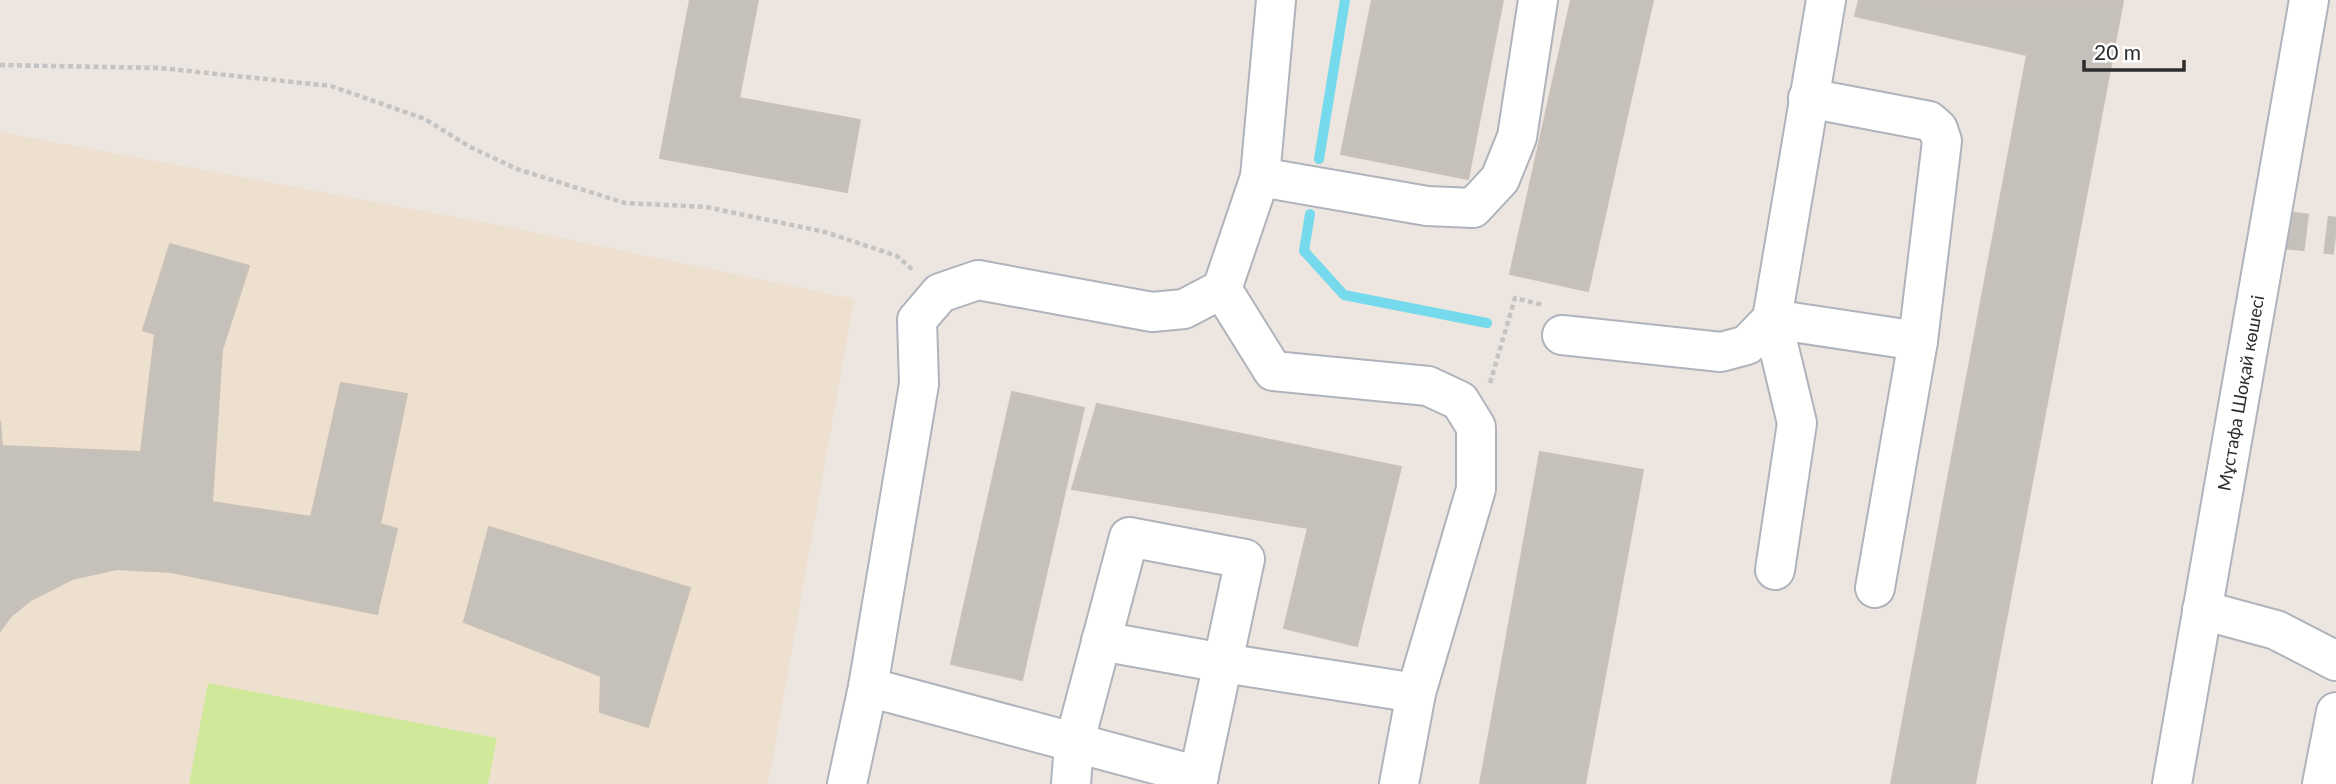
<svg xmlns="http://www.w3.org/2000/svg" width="2336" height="784" font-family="Lato,sans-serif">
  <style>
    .education { fill: #eee0cf }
    .pitch { fill: #d0e899 }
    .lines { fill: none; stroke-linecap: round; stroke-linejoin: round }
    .stream { stroke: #75daeb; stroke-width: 10 }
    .building { fill: #c6c0ba; stroke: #c8c1b8; stroke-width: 2 }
    .minor-tunnel { stroke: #c6c0bb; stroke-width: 38; stroke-dasharray: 38 19; stroke-linecap: butt }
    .minor-casing { stroke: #afb3bc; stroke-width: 42 }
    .path { stroke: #c4c4c4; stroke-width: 4.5; stroke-dasharray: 5 3.5; stroke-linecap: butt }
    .minor { stroke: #fff; stroke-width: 38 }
    .labels { text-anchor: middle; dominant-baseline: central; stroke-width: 7; stroke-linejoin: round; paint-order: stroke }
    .street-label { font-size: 18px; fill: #2c2c2c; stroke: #fff }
  </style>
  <rect width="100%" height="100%" fill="#ede5df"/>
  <!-- education -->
  <path class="education" d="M 0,132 L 503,226 L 854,299 L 768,784 L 0,784 Z"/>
  <!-- pitch -->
  <path class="pitch" d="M 208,683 L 497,738 L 488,784 L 189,784 Z"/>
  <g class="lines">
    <!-- stream -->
    <path class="stream" d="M 1319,159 L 1345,0
      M 1310,214 L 1304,251 L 1344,295 L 1487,323"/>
  </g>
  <!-- building -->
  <path class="building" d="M 690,0 L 758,0 L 739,98 L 860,120 L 847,192 L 660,158 Z
    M 1372,0 L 1503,0 L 1468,179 L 1341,154 Z
    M 1571,0 L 1653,0 L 1588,291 L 1510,274 Z
    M 1859,0 L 2123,1 L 1975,784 L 1891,784 L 2027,55 L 1855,16 Z
    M 170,244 L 249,266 L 222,350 L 212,502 L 311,517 L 341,383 L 407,394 L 380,524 L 397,529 L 377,614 L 171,572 L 117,569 L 72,579 L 31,600 L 11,616 L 0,631 L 0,421 L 2,446 L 141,452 L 155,334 L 143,330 Z
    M 1012,392 L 1084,408 L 1022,680 L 951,664 Z
    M 1097,404 L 1401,467 L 1357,646 L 1284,628 L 1308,528 L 1072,489 Z
    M 1540,452 L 1643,470 L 1585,784 L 1480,784 Z
    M 489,527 L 690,588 L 648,727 L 600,712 L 601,676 L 464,622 Z"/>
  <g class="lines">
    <!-- minor-tunnel -->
    <path class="minor-tunnel" d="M 2269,228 L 2336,236"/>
    <defs>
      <g id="minor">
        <path d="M 1260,177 L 1427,206 L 1473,208 L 1500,179 L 1517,137 L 1538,0"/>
        <path d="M 1222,289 L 1273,371 L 1428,386 L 1460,401 L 1476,427 L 1476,489 L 1416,693"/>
        <path d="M 1562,335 L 1721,352 L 1747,345 L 1772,319 L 1918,341 L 1942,141 L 1938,129 L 1929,121 L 1808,98"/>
        <path d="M 1775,570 L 1797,423 L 1772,319 L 1826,0"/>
        <path d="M 1875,588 L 1918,341"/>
        <path d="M 2202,610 L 2276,630 L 2336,661"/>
        <path d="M 1101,641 L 1223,663 L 1416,693 L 1399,784"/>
        <path d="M 868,687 L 1199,776"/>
        <path d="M 847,784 L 868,687 L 919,384 L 917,320 L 940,293 L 978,280 L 1152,312 L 1184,309 L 1222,289 L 1260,177 L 1276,0"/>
        <path d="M 1071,784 L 1074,744 L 1129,537 L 1245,559 L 1197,784"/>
        <path id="s1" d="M 2172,784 L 2309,0"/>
        <path d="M 2322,784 L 2336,712"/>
      </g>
    </defs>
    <!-- minor casing -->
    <use href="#minor" class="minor-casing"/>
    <!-- path -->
    <path class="path" d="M 0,65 L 160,68 L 331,86 L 425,119 L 470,147 L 517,169 L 625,203 L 706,207 L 825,232 L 897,256 L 914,271
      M 1490,383 L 1515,298 L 1543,305"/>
    <!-- minor -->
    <use href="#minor" class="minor"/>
  </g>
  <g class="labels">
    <!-- street labels -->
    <g class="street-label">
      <text stroke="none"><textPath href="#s1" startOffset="397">Мұстафа Шоқай көшесі</textPath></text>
    </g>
  </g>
  <!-- scale -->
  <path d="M2084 60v10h100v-10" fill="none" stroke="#2c2c2c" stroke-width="3.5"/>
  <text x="2094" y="60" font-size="21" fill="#2c2c2c" stroke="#ffffff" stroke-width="5" paint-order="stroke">20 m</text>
</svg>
